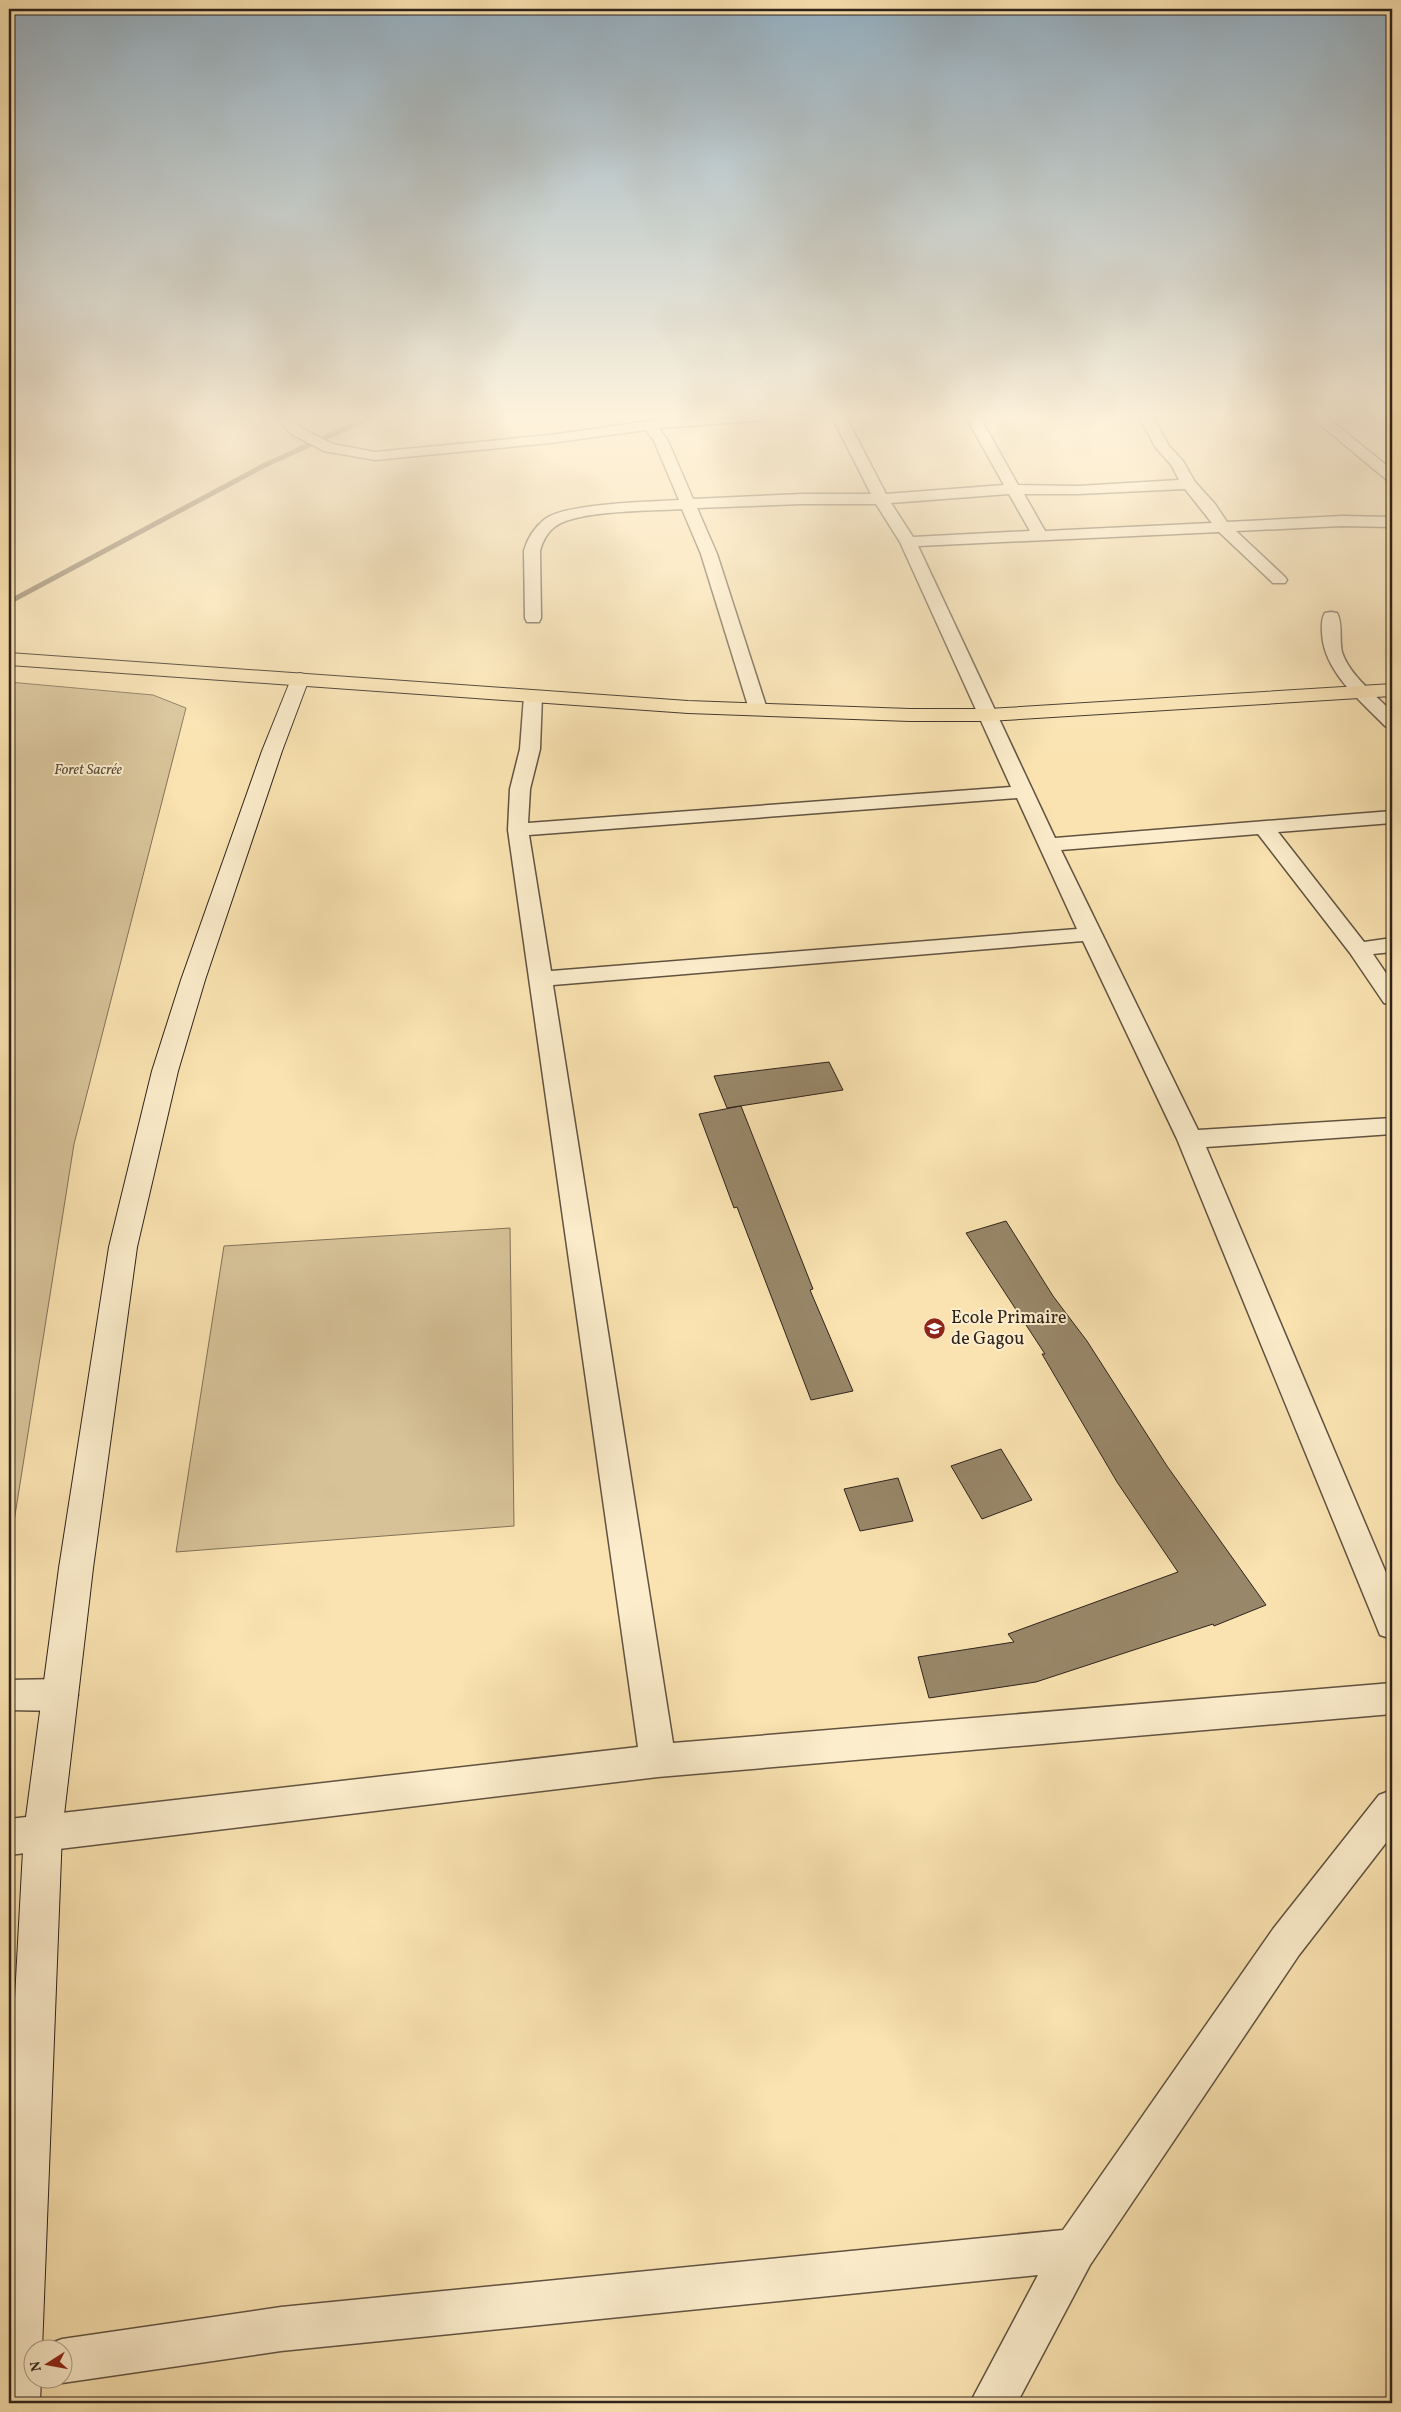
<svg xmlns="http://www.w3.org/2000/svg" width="1401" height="2412" font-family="Vollkorn,serif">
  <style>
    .green { fill: #d7c298; stroke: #82725a }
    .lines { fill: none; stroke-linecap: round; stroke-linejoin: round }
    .stream { stroke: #7f6f57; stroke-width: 5 }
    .building { fill: #988769; stroke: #2e231c }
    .street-casing { stroke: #615341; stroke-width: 3 }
    .secondary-casing { stroke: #2e231c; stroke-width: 2 }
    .primary-casing { stroke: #2e231c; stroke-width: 2 }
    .street { fill: #fcedcc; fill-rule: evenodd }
    .secondary { fill: #fcedcc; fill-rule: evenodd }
    .primary { fill: #fae3b1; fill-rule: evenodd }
    .labels { text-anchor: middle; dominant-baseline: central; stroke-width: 4; stroke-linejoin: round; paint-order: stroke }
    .far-park-label { font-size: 15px; font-style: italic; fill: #584b3b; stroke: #fcedcc }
    .poi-label { font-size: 18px; fill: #2e231c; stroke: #fcedcc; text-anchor: start }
  </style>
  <rect width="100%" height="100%" fill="#fae3b1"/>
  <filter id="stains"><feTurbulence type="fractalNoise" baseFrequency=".004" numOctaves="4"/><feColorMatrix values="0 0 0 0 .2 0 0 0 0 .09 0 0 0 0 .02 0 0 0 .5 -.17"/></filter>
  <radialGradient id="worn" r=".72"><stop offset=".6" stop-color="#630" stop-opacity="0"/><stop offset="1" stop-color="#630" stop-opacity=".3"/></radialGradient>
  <!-- green -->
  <path class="green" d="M 9,682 L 153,695 L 186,708 L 74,1144 L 9,1553 Z
    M 510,1228 L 514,1526 L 176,1552 L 224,1246 Z"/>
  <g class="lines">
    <!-- stream -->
    <path class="stream" d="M 9,602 L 265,465 L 371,417"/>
  </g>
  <!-- building -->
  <path class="building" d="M 829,1062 L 843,1090 L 727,1108 L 714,1076 Z
    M 741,1106 L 813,1289 L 810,1290 L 853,1391 L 811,1400 L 737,1207 L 734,1208 L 699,1114 Z
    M 1006,1221 L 1053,1296 L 1087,1341 L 1167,1466 L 1266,1605 L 1214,1626 L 1213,1624 L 1036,1682 L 929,1698 L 918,1657 L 1014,1642 L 1008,1634 L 1178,1572 L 1117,1482 L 1042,1354 L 1045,1354 L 966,1233 Z
    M 1001,1449 L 1032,1500 L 982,1519 L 951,1466 Z
    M 898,1478 L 913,1521 L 860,1531 L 844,1489 Z"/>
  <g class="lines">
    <defs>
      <path id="street" d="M 275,417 L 290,417 L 303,429 L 333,444 L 375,452 L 550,435 L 664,419 L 764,417 L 757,421 L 659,428 L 668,441 L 693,499 L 802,494 L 871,494 L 832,417 L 846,417 L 886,494 L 1004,485 L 966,417 L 980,417 L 1018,485 L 1078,486 L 1179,480 L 1172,466 L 1156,448 L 1139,417 L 1153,417 L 1169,446 L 1183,461 L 1195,482 L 1215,504 L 1227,522 L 1342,516 L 1392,517 L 1392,527 L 1342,526 L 1236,531 L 1285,577 L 1287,580 L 1285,583 L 1273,583 L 1219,532 L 918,546 L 1055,838 L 1392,811 L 1392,823 L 1278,832 L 1364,942 L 1392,938 L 1392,952 L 1373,954 L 1392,982 L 1392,1005 L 1384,1003 L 1350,953 L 1258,834 L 1061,850 L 1198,1130 L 1392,1118 L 1392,1134 L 1206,1147 L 1392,1587 L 1392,1639 L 1380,1635 L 1376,1625 L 1177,1139 L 1083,941 L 553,985 L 673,1743 L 1392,1683 L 1392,1714 L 658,1777 L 9,1855 L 9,1819 L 638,1747 L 508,830 L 510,789 L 520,749 L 524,696 L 527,692 L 539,692 L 542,696 L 540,749 L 530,789 L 528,823 L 1011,787 L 900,542 L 876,504 L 802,504 L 697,508 L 717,554 L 767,709 L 765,713 L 751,713 L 749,709 L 701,554 L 682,509 C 654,511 578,510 556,526 C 548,531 542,542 540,551 L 541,618 L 539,622 L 527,622 L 525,618 L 524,551 C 527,539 535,527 545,519 C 567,503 649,502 679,500 L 654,441 L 646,430 L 550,443 L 375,460 L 324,451 L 293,435 ZM 1185,489 L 1212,523 L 1045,531 L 1024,494 L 1078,494 ZM 1009,494 L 1030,531 L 913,537 L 891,503 ZM 1017,798 L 1077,929 L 551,971 L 529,835 Z
        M 1311,417 L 1327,417 L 1392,470 L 1392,481 L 1387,480 Z
        M 1331,612 L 1337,613 C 1343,623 1339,640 1342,652 C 1349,675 1376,695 1392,712 L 1392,728 L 1385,726 C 1360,700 1323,671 1322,632 C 1322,626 1321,619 1325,613 Z
        M 61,1679 L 73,1684 L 78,1695 L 73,1706 L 61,1711 L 9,1710 L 9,1680 Z
        M 1392,1790 L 1392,1835 L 1299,1955 L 1090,2265 L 1017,2403 L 970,2403 L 1038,2275 L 281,2351 L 62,2383 L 53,2380 L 62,2380 L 62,2350 L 45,2350 L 46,2345 L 62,2339 L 281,2307 L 1063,2230 L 1273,1929 L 1379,1795 Z"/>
      <path id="secondary" d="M 300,673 L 307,675 L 309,679 L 282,751 L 205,980 L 178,1071 L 137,1247 L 93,1568 L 62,1832 L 42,2350 L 32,2350 L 32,2380 L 41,2380 L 40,2403 L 9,2403 L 9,2108 L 24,1832 L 59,1568 L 109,1247 L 152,1071 L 181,980 L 262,751 L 291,679 L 293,675 Z"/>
      <path id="primary" d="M 9,653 L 688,701 L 910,709 L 988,709 L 1392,684 L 1392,696 L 988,721 L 910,721 L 688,713 L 9,665 Z"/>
    </defs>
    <!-- street casing -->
    <use href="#street" class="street-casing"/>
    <!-- secondary casing -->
    <use href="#secondary" class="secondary-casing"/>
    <!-- primary casing -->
    <use href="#primary" class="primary-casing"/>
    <!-- street -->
    <use href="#street" class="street"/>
    <!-- secondary -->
    <use href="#secondary" class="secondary"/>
    <!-- primary -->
    <use href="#primary" class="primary"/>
  </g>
  <!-- sky -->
  <linearGradient id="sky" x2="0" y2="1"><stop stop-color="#93adbe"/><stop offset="0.55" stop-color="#fdf2dc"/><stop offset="1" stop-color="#fdf2dc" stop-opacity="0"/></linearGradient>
  <rect width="1401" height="755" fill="url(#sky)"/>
  <!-- icons -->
  <defs>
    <symbol id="school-disc" viewBox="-11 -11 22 22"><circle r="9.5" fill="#8f2418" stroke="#fcedcc"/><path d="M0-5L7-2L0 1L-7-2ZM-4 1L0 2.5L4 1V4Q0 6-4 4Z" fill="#fff"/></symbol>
  </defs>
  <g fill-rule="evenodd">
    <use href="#school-disc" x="922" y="1316" width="25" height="25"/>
  </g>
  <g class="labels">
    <!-- far-park labels -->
    <g class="far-park-label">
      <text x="88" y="770">Foret Sacrée</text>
    </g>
    <!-- poi labels -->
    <g class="poi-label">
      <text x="951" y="1318">Ecole Primaire<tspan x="951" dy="21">de Gagou</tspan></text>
    </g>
  </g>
  <!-- margin -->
  <rect width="1401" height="2412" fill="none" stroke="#fae3b1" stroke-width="30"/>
  <rect x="10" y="10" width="1381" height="2392" fill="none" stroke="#2e231c" stroke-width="2.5"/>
  <rect x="15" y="15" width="1371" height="2382" fill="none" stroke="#2e231c"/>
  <!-- north arrow -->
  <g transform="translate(48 2364) rotate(259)"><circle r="24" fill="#fcedcc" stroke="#aa9c86"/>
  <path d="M0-4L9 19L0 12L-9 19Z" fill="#8f2418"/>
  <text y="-8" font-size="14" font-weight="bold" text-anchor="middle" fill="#2e231c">N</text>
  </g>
  <rect width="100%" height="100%" filter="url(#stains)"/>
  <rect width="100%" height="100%" fill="url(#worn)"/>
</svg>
